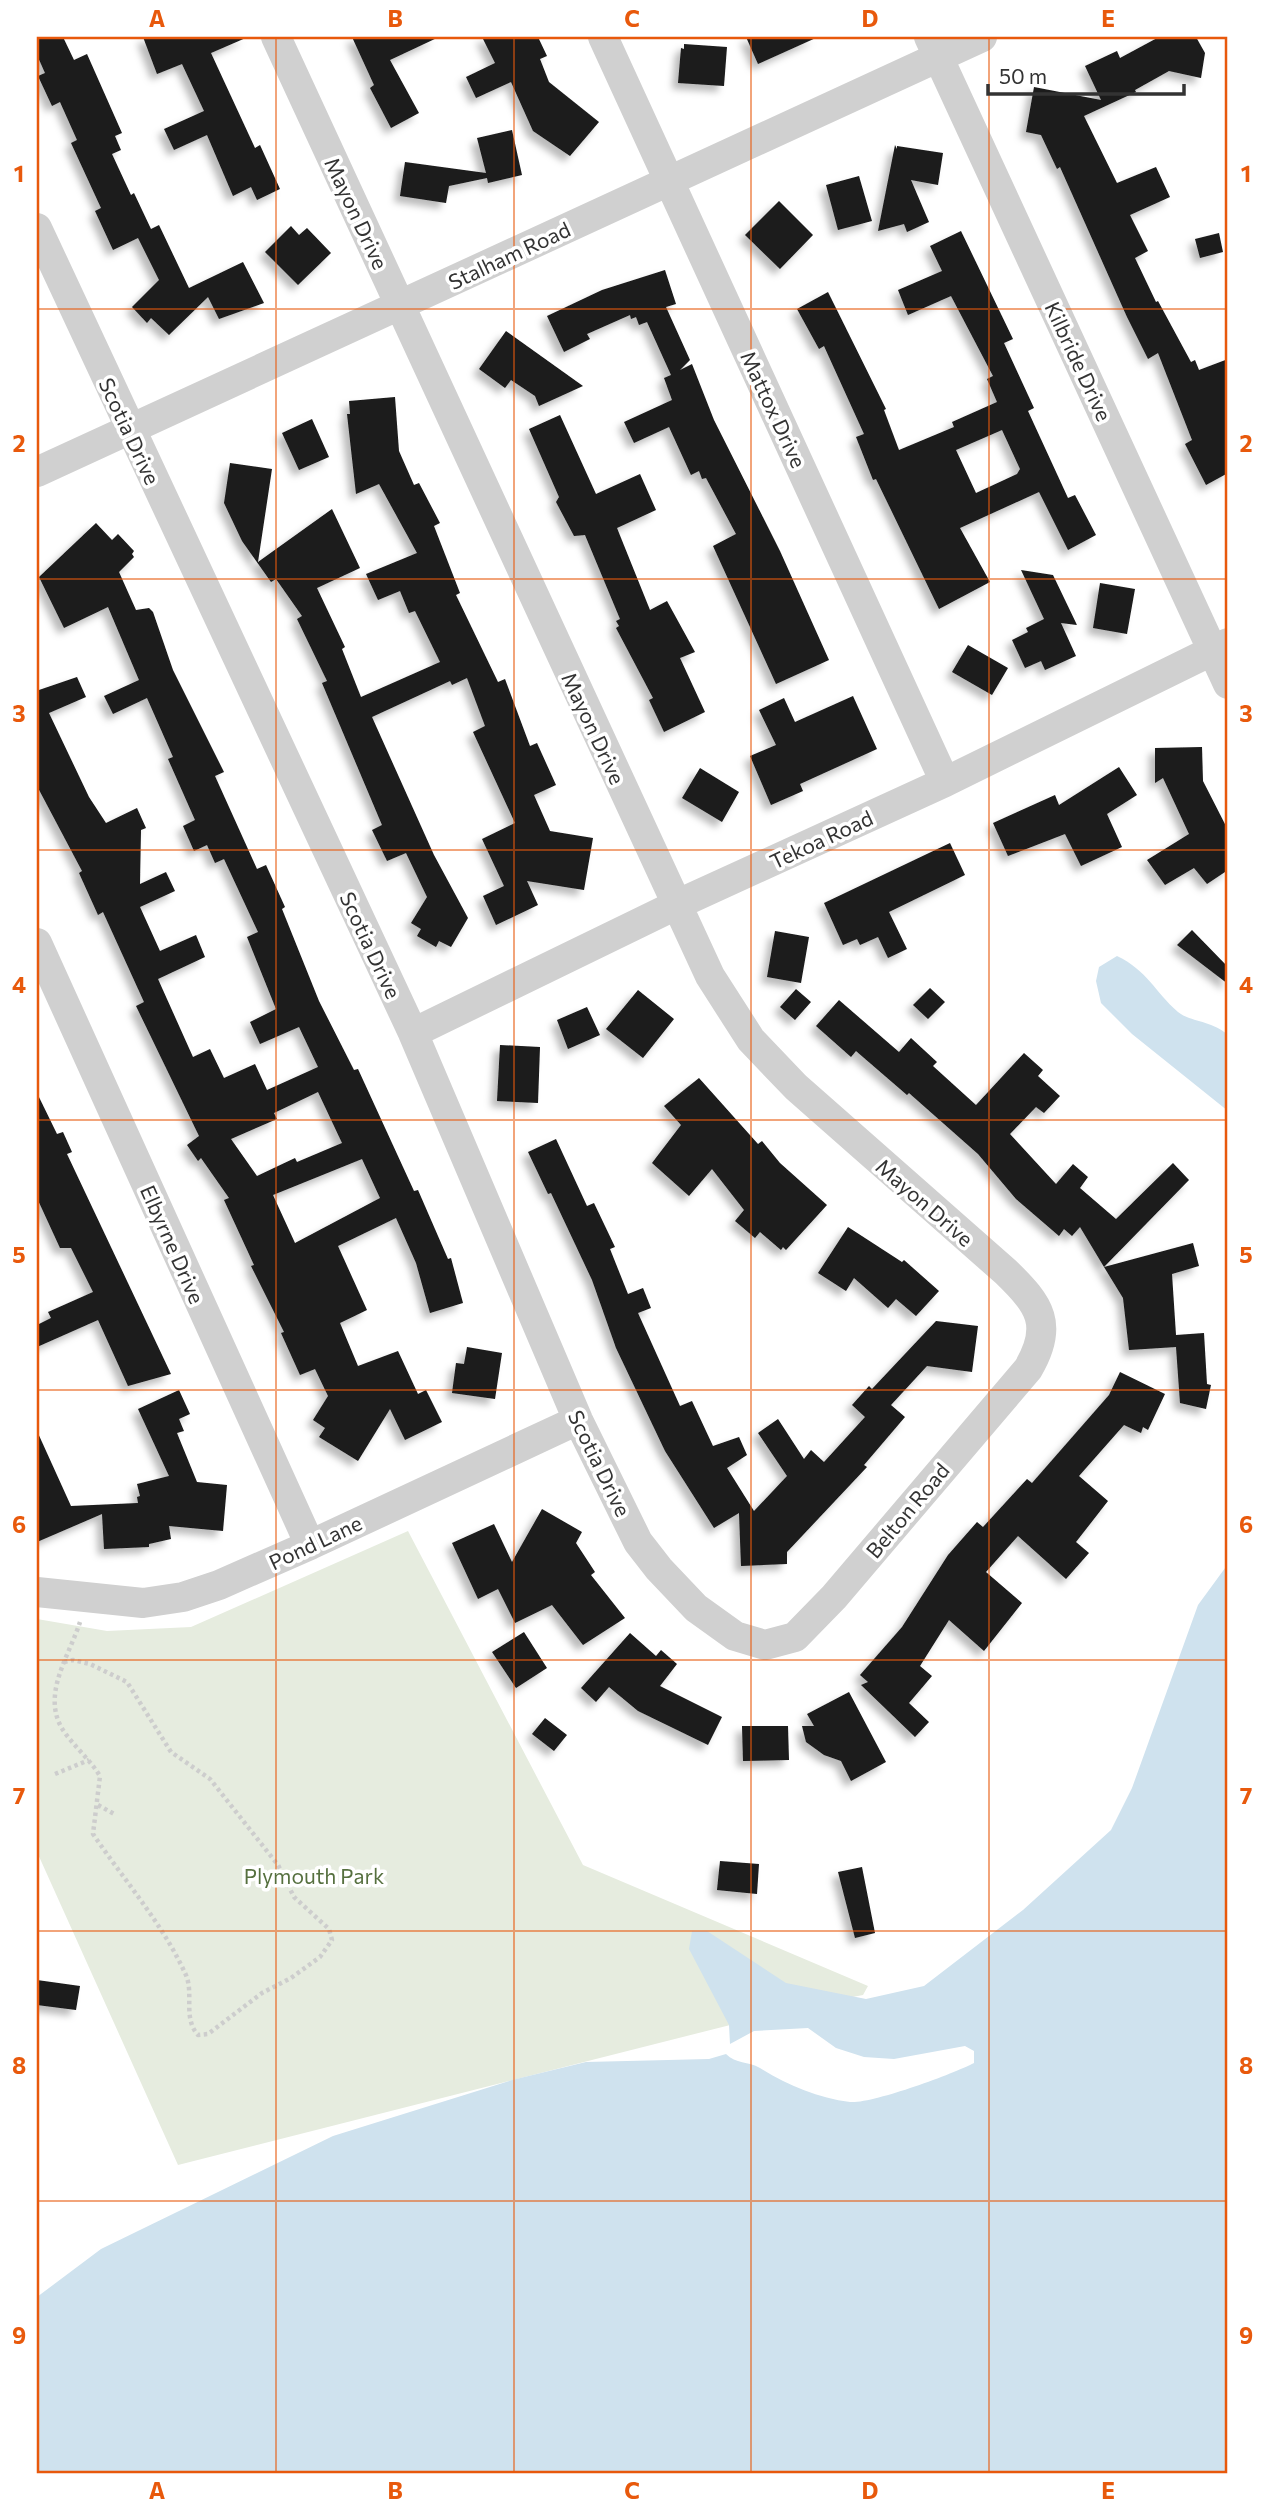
<svg xmlns="http://www.w3.org/2000/svg" width="1265" height="2510" font-family="Commissioner,sans-serif">
  <style>
    .green { fill: #e6ecdf }
    .water { fill: #cfe2ee }
    .building { fill: #1a1a1a; fill-rule: evenodd; filter: url(#shadow) }
    .lines { fill: none; stroke-linecap: round; stroke-linejoin: round }
    .path { stroke: #cdcdcd; stroke-width: 4.5; stroke-dasharray: 3.5 3.5; stroke-linecap: butt }
    .minor { stroke: #d0d0d0; stroke-width: 30 }
    .grid { fill: none; stroke: #e8590c; stroke-width: 2; stroke-opacity: 0.55 }
    .labels { text-anchor: middle; dominant-baseline: central; stroke-width: 7; stroke-linejoin: round; paint-order: stroke }
    .street-label { font-size: 21px; fill: #333; stroke: #fff }
    .park-label { font-size: 21px; fill: #56703f; stroke: #fff }
    .neatline { fill: none; stroke: #e8590c; stroke-width: 2.5 }
    .grid-label { font-size: 23px; text-anchor: middle; font-weight: bold; fill: #e8590c }
  </style>
  <defs>
    <filter id="shadow"><feDropShadow dx="-6" dy="6" stdDeviation="3.5" flood-color="#0004"/></filter>
  </defs>
  <rect width="100%" height="100%" fill="#fff"/>
  <!-- green -->
  <path class="green" d="M 408,1531 L 583,1865 L 868,1986 L 863,1995 L 805,2006 L 178,2165 L 37,1852 L 37,1619 L 107,1631 L 191,1627 Z"/>
  <!-- water -->
  <path class="water" d="M 1117,956 C 1148,971 1154,991 1178,1012 C 1190,1022 1211,1020 1228,1035 L 1228,1111 L 1132,1034 L 1101,1003 L 1096,981 L 1099,967 Z
    M 1228,1564 L 1228,2473 L 37,2473 L 37,2297 L 101,2249 L 333,2136 L 512,2080 L 586,2062 L 709,2059 L 726,2054 C 736,2064 748,2061 760,2068 C 787,2085 818,2098 850,2102 C 872,2104 953,2074 974,2063 L 974,2051 L 965,2046 L 894,2059 L 864,2057 L 836,2048 L 808,2028 L 754,2031 L 730,2044 L 729,2025 L 689,1949 L 692,1931 L 707,1931 L 786,1983 L 866,1999 L 924,1986 L 1023,1910 L 1111,1830 L 1132,1788 L 1198,1605 Z"/>
  <!-- building -->
  <path class="building" d="M 37,37 L 63,37 L 74,60 L 87,54 L 122,133 L 115,136 L 121,150 L 112,154 L 131,195 L 134,193 L 151,229 L 159,225 L 189,288 L 243,262 L 264,303 L 219,319 L 208,297 L 169,335 L 151,318 L 147,323 L 132,307 L 159,280 L 138,238 L 113,250 L 95,211 L 101,208 L 71,143 L 77,140 L 60,102 L 52,106 L 38,76 L 45,73 L 37,55 Z
    M 143,37 L 248,37 L 211,53 L 255,148 L 260,145 L 280,189 L 257,200 L 251,187 L 233,196 L 207,135 L 174,150 L 164,129 L 204,111 L 182,64 L 157,74 Z
    M 352,37 L 439,37 L 390,60 L 419,113 L 391,128 L 370,88 L 374,85 Z
    M 482,37 L 538,37 L 547,56 L 540,59 L 549,82 L 599,122 L 570,156 L 533,131 L 511,82 L 476,98 L 466,77 L 495,63 Z
    M 746,37 L 818,37 L 758,64 Z
    M 1159,37 L 1196,37 L 1205,53 L 1201,78 L 1169,71 L 1135,90 L 1136,92 L 1084,116 L 1117,183 L 1156,167 L 1170,197 L 1130,215 L 1148,251 L 1135,258 L 1156,302 L 1158,301 L 1191,362 L 1195,360 L 1199,370 L 1228,359 L 1228,473 L 1206,485 L 1185,444 L 1192,440 L 1158,353 L 1148,359 L 1127,317 L 1060,167 L 1057,169 L 1041,135 L 1026,132 L 1034,87 L 1101,100 L 1085,66 L 1117,51 L 1120,58 Z
    M 684,44 L 727,47 L 724,86 L 678,83 L 681,48 L 684,49 Z
    M 512,130 L 522,175 L 488,183 L 487,178 L 449,186 L 446,203 L 400,196 L 405,162 L 486,173 L 477,138 Z
    M 895,145 L 897,149 L 897,146 L 943,153 L 938,185 L 911,180 L 929,222 L 907,232 L 904,224 L 878,231 Z
    M 859,176 L 872,221 L 838,230 L 826,185 Z
    M 779,201 L 813,235 L 780,269 L 745,235 Z
    M 291,226 L 299,235 L 307,228 L 331,253 L 298,285 L 265,252 Z
    M 961,231 L 1013,339 L 1004,343 L 1034,408 L 1028,411 L 1068,498 L 1075,495 L 1096,535 L 1068,550 L 1039,492 L 960,528 L 990,582 L 939,609 L 876,479 L 873,480 L 856,437 L 864,434 L 824,346 L 819,349 L 797,309 L 828,292 L 886,409 L 884,410 L 899,450 L 954,427 L 952,422 L 997,402 L 987,379 L 993,376 L 951,296 L 908,315 L 898,290 L 942,271 L 930,246 ZM 1002,430 L 1020,469 L 1017,474 L 976,493 L 956,450 Z
    M 1219,233 L 1223,252 L 1200,258 L 1195,239 Z
    M 665,270 L 676,304 L 666,307 L 690,360 L 680,370 L 692,364 L 714,420 L 780,551 L 829,660 L 776,684 L 713,546 L 736,534 L 706,478 L 702,479 L 699,471 L 691,475 L 669,427 L 634,443 L 624,422 L 672,400 L 664,378 L 671,375 L 647,322 L 639,325 L 636,317 L 631,319 L 630,315 L 587,334 L 590,339 L 564,352 L 547,316 L 602,290 Z
    M 506,331 L 583,386 L 539,406 L 535,396 L 511,380 L 505,388 L 479,369 Z
    M 395,397 L 399,451 L 414,485 L 419,483 L 440,523 L 434,526 L 460,593 L 456,595 L 498,682 L 505,679 L 530,746 L 537,743 L 556,785 L 534,795 L 550,831 L 593,838 L 584,890 L 527,881 L 538,905 L 496,925 L 483,896 L 504,886 L 482,839 L 515,823 L 473,732 L 485,726 L 467,678 L 452,685 L 450,681 L 372,717 L 434,855 L 468,918 L 451,947 L 439,941 L 436,947 L 417,936 L 421,929 L 411,923 L 427,897 L 406,853 L 387,861 L 372,830 L 382,825 L 322,683 L 327,681 L 297,619 L 302,616 L 276,579 L 271,582 L 242,541 L 224,503 L 230,463 L 272,469 L 258,562 L 332,509 L 360,568 L 317,588 L 345,647 L 342,649 L 361,697 L 440,662 L 415,611 L 409,613 L 400,591 L 378,600 L 366,574 L 417,553 L 379,484 L 356,494 L 347,414 L 350,414 L 349,401 Z
    M 560,415 L 596,494 L 640,474 L 656,510 L 617,528 L 650,610 L 667,601 L 695,652 L 680,658 L 705,712 L 664,732 L 649,700 L 653,698 L 616,628 L 619,626 L 616,621 L 620,619 L 585,535 L 574,536 L 556,502 L 559,497 L 529,429 Z
    M 312,419 L 329,457 L 299,470 L 282,433 Z
    M 96,523 L 112,540 L 118,534 L 134,551 L 132,554 L 134,557 L 119,572 L 136,610 L 149,608 L 153,612 L 173,670 L 224,772 L 215,776 L 257,869 L 266,865 L 285,907 L 282,909 L 319,1001 L 354,1070 L 358,1069 L 414,1191 L 418,1190 L 448,1259 L 451,1258 L 463,1303 L 430,1313 L 416,1263 L 396,1218 L 338,1246 L 367,1310 L 340,1323 L 358,1366 L 398,1351 L 418,1394 L 426,1390 L 442,1422 L 405,1440 L 390,1409 L 358,1461 L 319,1437 L 325,1428 L 313,1420 L 328,1396 L 315,1369 L 300,1375 L 281,1333 L 284,1332 L 251,1266 L 254,1265 L 224,1200 L 229,1198 L 201,1158 L 198,1161 L 187,1145 L 199,1136 L 136,1006 L 144,1002 L 103,912 L 98,915 L 79,873 L 82,871 L 37,786 L 37,687 L 39,690 L 77,677 L 86,697 L 49,713 L 89,797 L 106,823 L 137,808 L 146,828 L 141,830 L 140,884 L 166,872 L 175,891 L 140,907 L 160,951 L 196,935 L 205,957 L 158,979 L 193,1057 L 210,1049 L 224,1078 L 255,1064 L 267,1090 L 318,1067 L 299,1027 L 260,1044 L 250,1022 L 276,1009 L 247,937 L 258,932 L 224,859 L 215,863 L 207,845 L 194,851 L 183,826 L 195,820 L 168,759 L 173,757 L 147,698 L 113,714 L 104,696 L 139,680 L 108,607 L 64,628 L 39,577 ZM 318,1092 L 342,1143 L 297,1162 L 295,1158 L 257,1176 L 231,1139 L 277,1119 L 274,1113 ZM 362,1159 L 380,1198 L 295,1243 L 273,1195 Z
    M 1021,570 L 1053,575 L 1077,625 L 1061,623 L 1076,656 L 1045,670 L 1041,661 L 1025,668 L 1012,640 L 1028,632 L 1026,628 L 1044,619 Z
    M 1100,583 L 1135,589 L 1127,634 L 1093,628 Z
    M 968,645 L 1008,668 L 992,695 L 952,672 Z
    M 853,696 L 877,749 L 800,784 L 803,791 L 771,805 L 750,756 L 776,745 L 759,710 L 784,698 L 795,722 Z
    M 1202,747 L 1203,781 L 1228,830 L 1228,870 L 1207,884 L 1194,868 L 1165,885 L 1147,860 L 1189,834 L 1163,778 L 1155,783 L 1155,748 Z
    M 1119,767 L 1137,795 L 1107,814 L 1122,847 L 1081,866 L 1065,834 L 1008,856 L 993,823 L 1055,795 L 1059,805 Z
    M 700,768 L 739,792 L 722,822 L 682,798 Z
    M 950,843 L 965,875 L 889,912 L 907,949 L 888,958 L 878,937 L 860,945 L 857,939 L 843,945 L 824,903 Z
    M 1192,930 L 1228,967 L 1228,984 L 1177,945 Z
    M 775,931 L 809,937 L 801,983 L 767,977 Z
    M 930,988 L 945,1002 L 928,1019 L 913,1005 Z
    M 796,989 L 811,1002 L 795,1020 L 780,1007 Z
    M 638,990 L 674,1019 L 643,1058 L 606,1029 Z
    M 839,1000 L 899,1052 L 911,1038 L 937,1062 L 933,1066 L 976,1105 L 1024,1053 L 1043,1070 L 1038,1076 L 1060,1096 L 1044,1113 L 1036,1107 L 1010,1134 L 1056,1184 L 1073,1164 L 1088,1177 L 1080,1188 L 1116,1219 L 1173,1163 L 1189,1180 L 1104,1267 L 1080,1227 L 1072,1236 L 1064,1229 L 1059,1236 L 1016,1199 L 978,1154 L 909,1093 L 907,1095 L 856,1051 L 851,1057 L 816,1026 Z
    M 587,1007 L 600,1035 L 568,1049 L 557,1020 Z
    M 500,1045 L 540,1047 L 538,1103 L 497,1101 Z
    M 699,1078 L 758,1144 L 762,1141 L 780,1163 L 827,1205 L 786,1250 L 783,1247 L 781,1250 L 760,1232 L 755,1238 L 735,1221 L 744,1210 L 712,1169 L 689,1196 L 652,1163 L 681,1125 L 664,1106 Z
    M 37,1093 L 57,1134 L 63,1132 L 72,1152 L 67,1154 L 171,1374 L 128,1386 L 98,1320 L 37,1347 L 37,1325 L 51,1318 L 48,1312 L 93,1292 L 71,1248 L 60,1248 L 37,1198 Z
    M 556,1139 L 587,1206 L 594,1203 L 615,1247 L 610,1249 L 628,1294 L 643,1288 L 651,1308 L 638,1313 L 680,1406 L 692,1401 L 713,1446 L 739,1437 L 747,1455 L 727,1468 L 754,1511 L 787,1476 L 758,1433 L 778,1419 L 804,1459 L 811,1450 L 824,1462 L 865,1417 L 852,1405 L 869,1386 L 872,1389 L 936,1321 L 978,1326 L 972,1372 L 927,1366 L 891,1405 L 905,1417 L 864,1465 L 867,1467 L 787,1552 L 787,1564 L 741,1566 L 739,1513 L 714,1528 L 665,1451 L 616,1348 L 592,1280 L 551,1193 L 548,1194 L 528,1152 Z
    M 848,1227 L 902,1262 L 904,1260 L 939,1291 L 916,1316 L 896,1299 L 888,1308 L 854,1278 L 846,1291 L 818,1273 Z
    M 1193,1243 L 1199,1266 L 1172,1274 L 1176,1335 L 1204,1333 L 1207,1384 L 1211,1385 L 1206,1409 L 1180,1403 L 1176,1347 L 1129,1350 L 1123,1298 L 1104,1267 Z
    M 467,1347 L 502,1353 L 495,1399 L 452,1393 L 456,1363 L 464,1364 Z
    M 1120,1372 L 1165,1394 L 1148,1430 L 1143,1427 L 1141,1433 L 1124,1425 L 1079,1476 L 1108,1501 L 1076,1542 L 1089,1553 L 1066,1579 L 1018,1536 L 986,1572 L 1022,1603 L 984,1651 L 949,1620 L 920,1666 L 932,1676 L 909,1703 L 929,1722 L 915,1737 L 861,1685 L 868,1682 L 860,1675 L 902,1627 L 948,1555 L 977,1522 L 983,1527 L 1027,1479 L 1032,1483 L 1109,1395 Z
    M 179,1390 L 190,1414 L 179,1419 L 184,1431 L 177,1433 L 197,1482 L 227,1485 L 223,1531 L 169,1526 L 171,1539 L 149,1544 L 149,1547 L 104,1549 L 102,1514 L 37,1542 L 37,1431 L 71,1506 L 138,1503 L 137,1497 L 140,1496 L 137,1484 L 169,1476 L 138,1409 Z
    M 542,1509 L 582,1532 L 576,1543 L 595,1572 L 591,1575 L 625,1618 L 583,1645 L 552,1605 L 515,1623 L 498,1589 L 478,1599 L 452,1543 L 494,1524 L 512,1562 Z
    M 524,1632 L 547,1668 L 516,1688 L 492,1652 Z
    M 630,1633 L 656,1656 L 661,1650 L 677,1664 L 660,1686 L 722,1717 L 708,1745 L 638,1711 L 609,1687 L 596,1702 L 581,1688 Z
    M 849,1692 L 886,1762 L 851,1781 L 841,1761 L 824,1755 L 806,1742 L 802,1726 L 814,1726 L 807,1714 Z
    M 545,1718 L 567,1735 L 554,1751 L 532,1734 Z
    M 742,1726 L 788,1726 L 789,1760 L 743,1761 Z
    M 720,1861 L 759,1864 L 757,1894 L 717,1890 Z
    M 862,1867 L 875,1933 L 855,1938 L 838,1872 Z
    M 37,1980 L 80,1986 L 76,2010 L 37,2005 Z"/>
  <g class="lines">
    <!-- path -->
    <path class="path" d="M 64,1662 L 73,1660 L 90,1664 L 127,1682 L 171,1752 L 210,1779 L 278,1865 L 294,1897 L 329,1929 L 332,1940 L 320,1957 L 291,1978 L 262,1993 L 208,2034 L 198,2035 C 182,2017 195,1993 185,1973 C 162,1923 124,1880 93,1834 L 100,1776 C 90,1760 76,1748 65,1733 C 39,1697 69,1657 80,1622
      M 55,1774 L 89,1760
      M 98,1805 L 116,1815"/>
    <!-- minor -->
    <path class="minor" d="M 603,37 L 945,782
      M 929,37 L 1228,684
      M 37,228 L 413,1033 L 578,1420 L 638,1542 L 659,1569 L 696,1608 L 735,1636 L 765,1645 L 795,1637 L 834,1597 L 1028,1369 C 1054,1325 1040,1305 1006,1272 L 796,1087 L 751,1040 L 710,976 L 276,37
      M 37,472 L 982,37
      M 37,943 L 310,1545
      M 413,1033 L 676,905 L 945,782 L 1228,643
      M 37,1592 L 143,1603 L 183,1597 L 219,1585 L 310,1545 L 578,1420"/>
  </g>
  <!-- grid -->
  <path class="grid" d="M 276,37 L 276,2473M 514,37 L 514,2473M 751,37 L 751,2473M 989,37 L 989,2473M 37,309 L 1228,309M 37,579 L 1228,579M 37,850 L 1228,850M 37,1120 L 1228,1120M 37,1390 L 1228,1390M 37,1660 L 1228,1660M 37,1931 L 1228,1931M 37,2201 L 1228,2201"/>
  <g class="labels">
    <!-- street labels -->
    <g class="street-label">
      <text transform="translate(357 213) rotate(65)">Mayon Drive</text>
      <text transform="translate(509 255) rotate(-25)">Stalham Road</text>
      <text transform="translate(1079 361) rotate(65)">Kilbride Drive</text>
      <text transform="translate(774 409) rotate(65)">Mattox Drive</text>
      <text transform="translate(130 431) rotate(65)">Scotia Drive</text>
      <text transform="translate(594 728) rotate(65)">Mayon Drive</text>
      <text transform="translate(821 839) rotate(-25)">Tekoa Road</text>
      <text transform="translate(371 945) rotate(65)">Scotia Drive</text>
      <text transform="translate(925 1202) rotate(41)">Mayon Drive</text>
      <text transform="translate(173 1244) rotate(66)">Elbyrne Drive</text>
      <text transform="translate(600 1463) rotate(64)">Scotia Drive</text>
      <text transform="translate(907 1510) rotate(-50)">Belton Road</text>
      <text transform="translate(315 1542) rotate(-25)">Pond Lane</text>
    </g>
    <!-- park labels -->
    <g class="park-label">
      <text x="314" y="1875">Plymouth Park</text>
    </g>
  </g>
  <!-- border -->
  <rect width="1265" height="2510" fill="none" stroke="#ffffff" stroke-width="77"/>
  <!-- scale -->
  <path d="M988 84v10h196v-10" fill="none" stroke="#333333" stroke-width="3.5"/>
  <text x="999" y="84" font-size="21" fill="#333333" stroke="#ffffff" stroke-width="5" paint-order="stroke">50 m</text>
  <rect x="38" y="38" width="1188" height="2434" class="neatline"/>
  <g class="grid-label">
    <text x="157" y="27">A</text>
    <text x="395" y="27">B</text>
    <text x="632" y="27">C</text>
    <text x="870" y="27">D</text>
    <text x="1108" y="27">E</text>
    <text x="19" y="182">1</text>
    <text x="1246" y="182">1</text>
    <text x="19" y="452">2</text>
    <text x="1246" y="452">2</text>
    <text x="19" y="722">3</text>
    <text x="1246" y="722">3</text>
    <text x="19" y="993">4</text>
    <text x="1246" y="993">4</text>
    <text x="19" y="1263">5</text>
    <text x="1246" y="1263">5</text>
    <text x="19" y="1533">6</text>
    <text x="1246" y="1533">6</text>
    <text x="19" y="1804">7</text>
    <text x="1246" y="1804">7</text>
    <text x="19" y="2074">8</text>
    <text x="1246" y="2074">8</text>
    <text x="19" y="2344">9</text>
    <text x="1246" y="2344">9</text>
    <text x="157" y="2499">A</text>
    <text x="395" y="2499">B</text>
    <text x="632" y="2499">C</text>
    <text x="870" y="2499">D</text>
    <text x="1108" y="2499">E</text>
  </g>
</svg>
